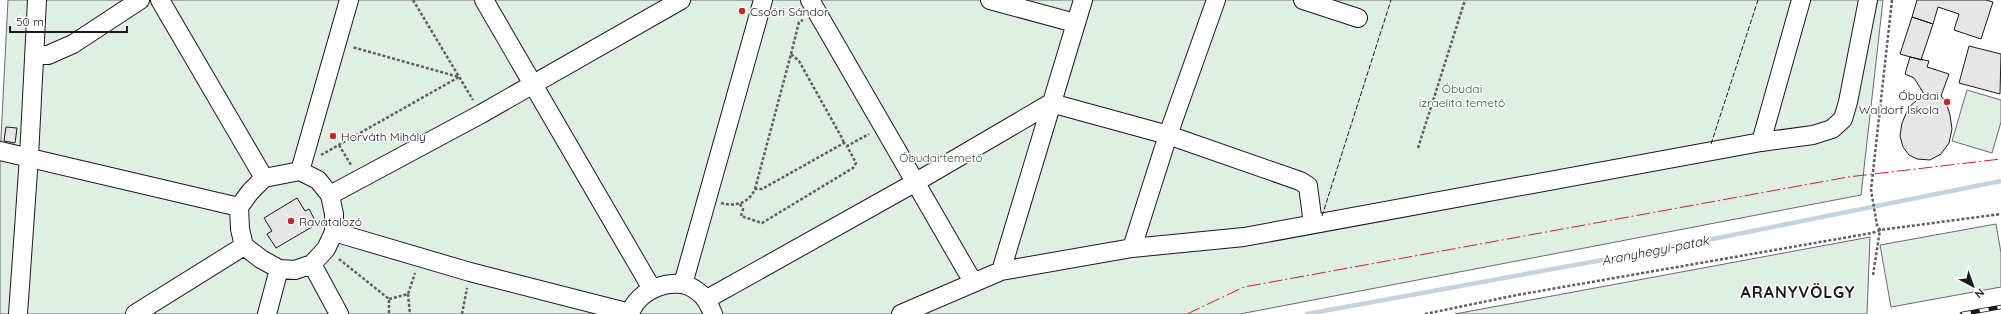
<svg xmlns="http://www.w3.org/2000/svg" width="2001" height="314" font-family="Quicksand,sans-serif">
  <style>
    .green { fill: #e0efe3; stroke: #6a6a6a }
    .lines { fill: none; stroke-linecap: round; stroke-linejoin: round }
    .stream { stroke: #c6d2dc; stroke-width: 4.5 }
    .building { fill: #e6e6e6; stroke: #1a1a1a }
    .minor-casing { stroke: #1a1a1a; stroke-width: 20 }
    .path { stroke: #5f5f5f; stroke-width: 2.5; stroke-dasharray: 3 2; stroke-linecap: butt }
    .minor { stroke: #fff; stroke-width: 18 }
    .rail-casing { stroke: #1a1a1a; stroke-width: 4.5 }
    .rail { stroke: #fff; stroke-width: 3; stroke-dasharray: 9; stroke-linecap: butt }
    .fence { stroke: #1a1a1a; stroke-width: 1; stroke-dasharray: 5 2; stroke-linecap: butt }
    .power { stroke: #c62828; stroke-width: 1; stroke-dasharray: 14 3 2 3; stroke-linecap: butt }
    .poi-dot { fill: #c62828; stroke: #fff; stroke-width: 1.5 }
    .labels { text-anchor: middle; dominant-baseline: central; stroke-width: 3; stroke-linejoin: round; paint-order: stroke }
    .poi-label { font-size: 12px; fill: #1a1a1a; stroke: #fff; text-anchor: start }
    .park-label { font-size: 12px; fill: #2b5a34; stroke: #fff }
    .water-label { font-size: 13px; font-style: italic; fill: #1a1a1a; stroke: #fff }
    .district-label { font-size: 16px; font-weight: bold; letter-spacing: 1px; fill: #1a1a1a; stroke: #fff }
  </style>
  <rect width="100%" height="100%" fill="#fff"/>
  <!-- green -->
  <path class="green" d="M 8,0 L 1883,0 L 1861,195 L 1240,314 L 0,314 L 0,157 Z
    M 1967,90 L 2001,100 L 2001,122 L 1992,153 L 1952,141 Z
    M 1996,224 L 2001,253 L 2001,287 L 1891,307 L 1880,245 Z
    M 1870,237 L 1867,314 L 1455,314 Z"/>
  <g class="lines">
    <!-- stream -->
    <path class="stream" d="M 1307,314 L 1668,248 L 2001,181"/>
  </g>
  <!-- building -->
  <path class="building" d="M 1917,0 L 1986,0 L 1993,2 L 1981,39 L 1954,30 L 1959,14 L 1938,7 L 1933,24 L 1912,17 Z
    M 1912,17 L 1933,24 L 1921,60 L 1900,54 Z
    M 1969,46 L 2001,54 L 2000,94 L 1959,83 Z
    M 1910,57 L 1929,61 L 1927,67 L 1949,74 L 1941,96 L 1946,102 L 1950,115 L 1952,129 L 1949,143 L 1941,154 L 1930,160 L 1917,159 L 1909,155 L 1903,147 L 1900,136 L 1902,123 L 1909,107 L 1924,94 L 1914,78 L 1905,74 Z
    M 6,127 L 17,128 L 15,143 L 4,141 Z
    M 297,198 L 305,211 L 309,209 L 317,224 L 276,248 L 267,234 L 272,231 L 264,218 Z"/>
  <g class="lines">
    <defs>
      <path id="minor" d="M 160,0 L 264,178
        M 484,0 L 652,289
        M 810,0 L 973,282
        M 990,0 L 1075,23
        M 1303,0 L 1358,18
        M 34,55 L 48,55 L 73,44 L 140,0
        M 1761,142 L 1801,0
        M 0,151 L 239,207
        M 300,171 L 318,180 L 330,195 L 334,214 L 334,232 L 326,249 L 312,264 L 295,270 L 279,269 L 261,259 L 244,246 L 240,229 L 239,207 L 250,192 L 264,178 Z
        M 300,171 L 349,0
        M 330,195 L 481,114 L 681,0
        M 334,232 L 470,272 L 630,313
        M 1132,248 L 1168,135 L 1216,0
        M 312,264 L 339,314
        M 1001,271 L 1083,0
        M 683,284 L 763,0
        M 707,299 L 916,182 L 1051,103 L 1168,135 L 1300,181 L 1308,186 L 1313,224
        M 18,314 L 29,157 L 37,0
        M 135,314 L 244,246
        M 267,314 L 279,269
        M 630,314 C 637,289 676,274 697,291 C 706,297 709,305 713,314
        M 901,314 L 1001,271 L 1132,248 L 1244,237 L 1761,142 L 1813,135 L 1832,129 L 1843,119 L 1848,102 L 1868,0"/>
    </defs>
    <!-- minor casing -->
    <use href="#minor" class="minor-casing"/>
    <!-- path -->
    <path class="path" d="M 413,0 L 473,100
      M 791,54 L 799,22 L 803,20
      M 339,145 L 351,165
      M 1418,148 L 1465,0
      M 321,155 L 459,77 L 352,47
      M 755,189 L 791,54 L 799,61 L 842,138 L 844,143
      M 721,203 C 736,207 749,203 755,189 L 762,189 L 844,143 L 847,146 L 869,134
      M 740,204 L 743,209 L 741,216 L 762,223 L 853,168 L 856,163 L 847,146
      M 339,259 L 389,299 L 389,314
      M 1873,275 L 1880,230 L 1877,225 L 1871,190 L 1892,0
      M 408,294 L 410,314
      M 389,299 L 408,294 L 415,273
      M 462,314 L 467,288
      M 1425,314 L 1517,295 L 1872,233 L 1880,230 L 2001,214"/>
    <!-- minor -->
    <use href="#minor" class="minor"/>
    <defs>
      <path id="rail" d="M 1962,314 L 2001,307"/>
    </defs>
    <!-- rail casing -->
    <use href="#rail" class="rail-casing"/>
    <!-- rail -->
    <use href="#rail" class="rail"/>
    <!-- fence -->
    <path class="fence" d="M 1711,144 L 1758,0
      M 1322,216 L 1391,0"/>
    <!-- power -->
    <path class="power" d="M 1187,314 L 1244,287 L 1848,177 L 2001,159"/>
  </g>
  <!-- markers -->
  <g class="poi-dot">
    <circle cx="742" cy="11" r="4"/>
    <circle cx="1947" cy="102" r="4"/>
    <circle cx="333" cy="136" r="4"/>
    <circle cx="291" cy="221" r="4"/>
  </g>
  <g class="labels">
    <!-- poi labels -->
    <g class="poi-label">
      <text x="750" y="11">Csoóri Sándor</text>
      <text x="1939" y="95" text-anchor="end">Óbudai<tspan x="1939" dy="14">Waldorf Iskola</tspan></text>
      <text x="341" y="136">Horváth Mihály</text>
      <text x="299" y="221">Ravatalozó</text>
    </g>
    <!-- park labels -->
    <g class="park-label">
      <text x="1462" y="88">Óbudai<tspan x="1462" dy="14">izraelita temető</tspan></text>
      <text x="941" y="157">Óbudai temető</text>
    </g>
    <!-- water labels -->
    <g class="water-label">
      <text transform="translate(1655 250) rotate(-11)">Aranyhegyi-patak</text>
    </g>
    <!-- district labels -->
    <g class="district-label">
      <text x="1798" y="292">ARANYVÖLGY</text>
    </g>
  </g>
  <!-- north arrow -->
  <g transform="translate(1973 286) rotate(139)" stroke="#ffffff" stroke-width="3" paint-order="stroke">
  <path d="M0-3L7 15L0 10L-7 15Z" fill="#1a1a1a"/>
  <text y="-6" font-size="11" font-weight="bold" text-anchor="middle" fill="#1a1a1a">N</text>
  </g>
  <!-- scale -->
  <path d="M10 26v6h117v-6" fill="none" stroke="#1a1a1a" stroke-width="2"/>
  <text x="16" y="26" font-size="12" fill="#1a1a1a" stroke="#ffffff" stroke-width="3" paint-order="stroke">50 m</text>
</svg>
